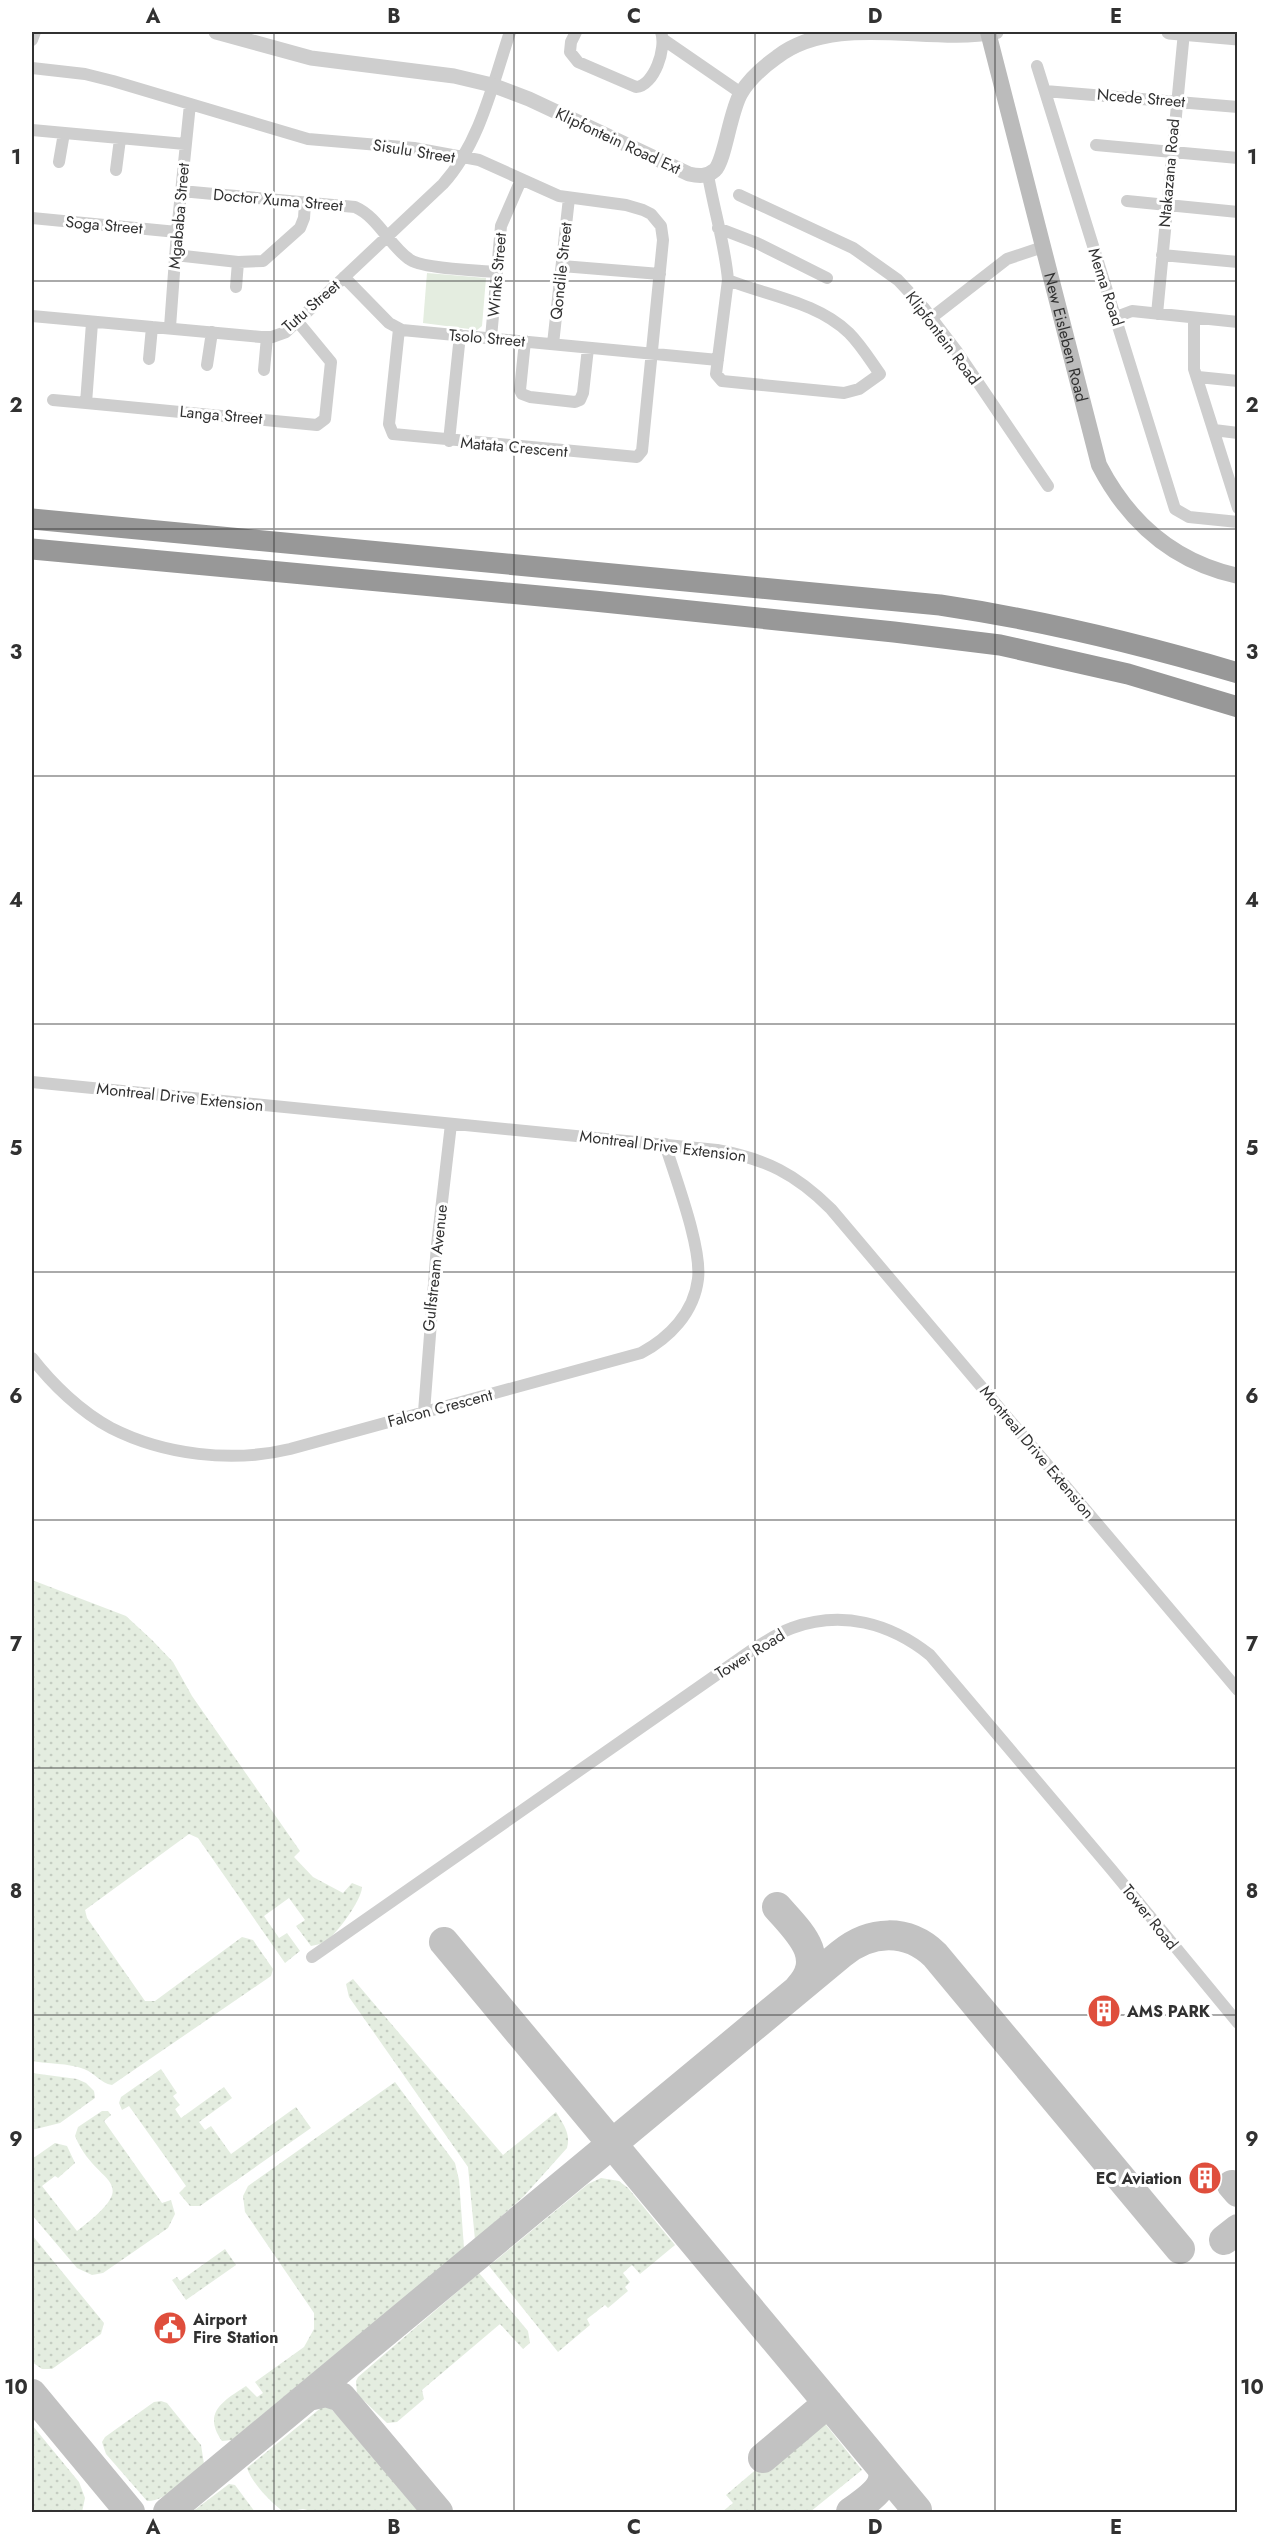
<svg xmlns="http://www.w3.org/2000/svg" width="1269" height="2544" font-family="Jost,sans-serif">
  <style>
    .grass { fill: url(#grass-dots) }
    .park { fill: #e4ede0 }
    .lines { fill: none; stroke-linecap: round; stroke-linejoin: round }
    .taxiway { stroke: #c2c2c2; stroke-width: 30 }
    .minor { stroke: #cecece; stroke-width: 12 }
    .tertiary { stroke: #cecece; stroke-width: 15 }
    .secondary { stroke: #bbb; stroke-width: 16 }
    .motorway { stroke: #989898; stroke-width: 21 }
    .grid { fill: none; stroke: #313131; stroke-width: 1.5; stroke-opacity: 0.55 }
    .labels { text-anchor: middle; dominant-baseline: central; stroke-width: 6; stroke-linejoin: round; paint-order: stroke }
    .street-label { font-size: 16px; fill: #313131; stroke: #fff }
    .poi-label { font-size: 16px; font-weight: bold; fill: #313131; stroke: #fff; text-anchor: start }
    .neatline { fill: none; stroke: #313131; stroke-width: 2 }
    .grid-label { font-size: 20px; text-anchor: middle; font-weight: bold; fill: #313131 }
  </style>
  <defs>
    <pattern id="grass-dots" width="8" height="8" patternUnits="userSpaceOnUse" patternTransform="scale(1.5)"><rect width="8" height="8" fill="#e4ede0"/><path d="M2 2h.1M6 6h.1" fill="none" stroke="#c4ccc1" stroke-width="1.8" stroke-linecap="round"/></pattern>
  </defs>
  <rect width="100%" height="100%" fill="#fff"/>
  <!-- grass -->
  <path class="grass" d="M 32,1580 L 126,1616 L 152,1640 L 173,1662 L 192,1696 L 300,1851 L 294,1857 L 313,1877 L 343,1893 L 352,1883 L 362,1887 C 362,1900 336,1935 325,1942 C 321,1944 315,1945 311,1946 L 296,1926 L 305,1920 L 289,1898 L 264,1916 L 279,1938 L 287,1933 L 300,1951 L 285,1963 L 198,1838 L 189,1834 L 85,1910 L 87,1918 L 145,2001 L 155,2001 L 242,1937 L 253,1940 L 273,1969 L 271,1976 L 112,2085 C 100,2083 95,2073 84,2069 C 68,2063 48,2064 32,2061 Z
    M 353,1979 L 503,2155 L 556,2112 C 563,2124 571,2133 567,2148 L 524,2196 L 475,2240 L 468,2167 L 349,1997 L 346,1984 Z
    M 161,2069 L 177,2093 L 173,2096 L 180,2105 L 175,2109 L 181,2118 L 224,2087 L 232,2098 L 199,2122 L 205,2130 L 211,2126 L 231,2154 L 296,2107 L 311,2128 L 200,2206 L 190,2206 L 179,2193 L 186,2186 L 129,2106 L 122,2110 L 119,2103 L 121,2097 Z
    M 32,2073 L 77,2079 L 86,2083 L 94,2091 L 95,2098 L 60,2123 L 32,2130 Z
    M 395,2082 L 455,2163 L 459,2180 L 464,2248 L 232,2440 L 222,2441 C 202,2413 223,2401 246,2386 L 257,2397 L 263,2393 L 255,2382 L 304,2347 L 314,2329 L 314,2313 L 245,2212 L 243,2196 L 248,2186 Z
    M 102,2111 L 108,2111 L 111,2115 L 104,2121 L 162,2203 L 171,2200 L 175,2214 L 168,2228 L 103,2273 L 92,2275 L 77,2268 L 32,2215 L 32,2159 L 55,2143 L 67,2146 L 75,2163 L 58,2178 L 55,2176 L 42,2186 L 77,2231 C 147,2177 96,2188 75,2136 L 78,2127 Z
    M 601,2178 L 619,2181 L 628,2188 L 675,2245 L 640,2274 L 632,2265 L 623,2273 L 630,2282 L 625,2287 L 628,2291 L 608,2308 L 605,2305 L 587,2319 L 590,2325 L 558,2352 L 489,2266 L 588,2184 Z
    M 32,2235 L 104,2323 L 101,2334 L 52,2369 L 42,2369 L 32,2362 Z
    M 225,2249 L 236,2265 L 186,2300 L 172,2280 L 177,2277 L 180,2281 Z
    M 479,2273 L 528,2331 L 530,2343 L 523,2349 L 500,2324 L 422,2390 L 424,2399 L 397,2422 L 387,2423 L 357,2394 L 356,2381 L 358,2377 Z
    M 161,2401 L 167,2403 L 201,2445 L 204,2464 C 194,2476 162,2503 147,2501 L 106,2454 L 102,2442 L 105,2437 L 154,2402 Z
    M 322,2407 L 329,2407 L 338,2416 L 419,2512 L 316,2512 L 303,2509 L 284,2512 C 271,2503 252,2483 247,2468 Z
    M 819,2416 L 862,2470 L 810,2512 L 722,2512 L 733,2503 L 726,2495 Z
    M 32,2425 L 79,2482 L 85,2498 L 82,2512 L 32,2512 Z
    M 229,2484 L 235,2485 L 255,2512 L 192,2512 Z"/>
  <!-- park -->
  <path class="park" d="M 427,273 L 486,278 L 482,326 L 477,330 L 423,323 Z"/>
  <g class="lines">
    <!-- taxiway -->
    <path class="taxiway" d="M 777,1907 C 798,1931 828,1957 799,1988
      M 444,1942 L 917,2510
      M 1232,2185 L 1238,2192
      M 1224,2240 L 1238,2229
      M 32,2394 L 130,2512
      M 308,2396 L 326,2392 L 341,2397 L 438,2512
      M 763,2458 L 828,2403
      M 168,2512 L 841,1954 C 870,1930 907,1928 935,1955 L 1180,2249
      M 851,2512 C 864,2502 890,2488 882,2469"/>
    <!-- minor -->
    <path class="minor" d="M 576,32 L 571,42 L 570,52 L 578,62 L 636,87 C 654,86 667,48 661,32
      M 32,40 L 35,32
      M 664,40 L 741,93
      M 1037,66 L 1175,509 L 1189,517 L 1238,522
      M 32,68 L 85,74 L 113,81 L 308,139 L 414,148 L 479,160 L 559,196 L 626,205 L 643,210 L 651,214 L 661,226 L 663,240 L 642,451 L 637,457 L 393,434 L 389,424 L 399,329
      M 1045,91 L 1238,107
      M 32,130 L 185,144
      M 1096,145 L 1238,158
      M 59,162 L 64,133
      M 116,170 L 120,139
      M 708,175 C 714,210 725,245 728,280 C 768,296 817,302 849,333 C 861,345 870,360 880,374 L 859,389 L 844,393 L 722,381 L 716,374 L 728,280
      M 181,191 L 355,207 C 378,217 389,245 409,259 C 421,269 478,270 496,272
      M 739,195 L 853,248 L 898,280 L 923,307 L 958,353 L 1048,486
      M 1127,201 L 1238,212
      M 32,218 L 177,232
      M 718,228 L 757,243 L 827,278
      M 175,255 L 238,262 L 263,261 L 300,228 L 304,218 L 305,203
      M 1162,255 L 1238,262
      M 562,266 L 660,274
      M 344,277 L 389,323 L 402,330 L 718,360
      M 236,287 L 238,262
      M 1157,314 L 1184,32
      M 32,316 L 261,337 L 272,337 L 286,332 L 443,184 C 480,143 493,83 510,32
      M 1116,317 L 1132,311 L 1238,322
      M 931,318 L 1007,259 L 1043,247
      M 1194,318 L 1194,369 L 1238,508
      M 92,323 L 86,403 L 317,425 L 325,419 L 331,362 L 298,322
      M 170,327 L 177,232 L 190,104
      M 491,338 L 501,226 L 521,180
      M 525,341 L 520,390 L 522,394 L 530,397 L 575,402 L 580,400 L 583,393 L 588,348
      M 553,344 L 569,198
      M 149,359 L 152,327
      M 207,365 L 212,332
      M 264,370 L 267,337
      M 1198,377 L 1238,381
      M 53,400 L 86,403
      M 1214,430 L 1238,433
      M 449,441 L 460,335
      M 32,1082 L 717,1150 C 766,1159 796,1174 831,1209 L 1238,1690
      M 32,1358 C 52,1384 81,1412 111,1428 C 164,1455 232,1463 290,1449 L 641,1353 C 669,1338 694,1313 698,1279 C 702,1247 675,1177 665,1144
      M 424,1412 L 437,1245 L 451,1124
      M 312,1957 L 752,1650 C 765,1642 778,1633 792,1628 C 842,1610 890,1623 930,1655 L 1111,1869 L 1238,2023"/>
    <!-- tertiary -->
    <path class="tertiary" d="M 216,32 L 311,58 L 454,76 L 492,85 L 529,99 L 689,174 C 698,176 707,177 715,170 C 725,160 730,111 741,93 C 750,78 763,67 777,57 C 836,12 928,45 996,32
      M 1169,32 L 1238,38"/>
    <!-- secondary -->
    <path class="secondary" id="s1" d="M 988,32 L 1099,465 C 1129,523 1174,562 1238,576"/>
    <!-- motorway -->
    <path class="motorway" d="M 32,519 L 940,605 C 1041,620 1140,644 1238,673
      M 32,549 L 594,601 L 894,632 L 1000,645 L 1128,674 L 1238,707"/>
  </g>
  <!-- grid -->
  <path class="grid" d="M 274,32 L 274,2512M 514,32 L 514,2512M 755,32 L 755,2512M 995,32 L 995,2512M 32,281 L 1238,281M 32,529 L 1238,529M 32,776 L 1238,776M 32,1024 L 1238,1024M 32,1272 L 1238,1272M 32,1520 L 1238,1520M 32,1768 L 1238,1768M 32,2015 L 1238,2015M 32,2263 L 1238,2263"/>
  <!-- icons -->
  <defs>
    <symbol id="building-disc" viewBox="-11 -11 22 22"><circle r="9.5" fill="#df4e3c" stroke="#fff"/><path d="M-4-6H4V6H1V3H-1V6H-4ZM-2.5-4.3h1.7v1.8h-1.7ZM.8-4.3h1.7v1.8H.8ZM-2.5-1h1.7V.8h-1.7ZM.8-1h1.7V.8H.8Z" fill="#fff"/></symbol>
    <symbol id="civic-disc" viewBox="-11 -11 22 22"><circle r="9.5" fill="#df4e3c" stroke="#fff"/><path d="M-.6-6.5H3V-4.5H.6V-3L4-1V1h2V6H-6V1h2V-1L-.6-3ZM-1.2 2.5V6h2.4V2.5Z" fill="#fff"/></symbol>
  </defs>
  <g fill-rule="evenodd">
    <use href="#building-disc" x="1085" y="1992" width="38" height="38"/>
    <use href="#building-disc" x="1186" y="2159" width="38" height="38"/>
    <use href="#civic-disc" x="151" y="2309" width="38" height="38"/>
  </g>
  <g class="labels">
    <!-- street labels -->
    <g class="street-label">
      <text transform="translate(1141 98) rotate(5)">Ncede Street</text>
      <text transform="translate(618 141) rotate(25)">Klipfontein Road Ext</text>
      <text transform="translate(414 151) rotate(9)">Sisulu Street</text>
      <text transform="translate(1169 173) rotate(-85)">Ntakazana Road</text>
      <text transform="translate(278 200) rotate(5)">Doctor Xuma Street</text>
      <text transform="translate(179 216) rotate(-85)">Mgababa Street</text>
      <text transform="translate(104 225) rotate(5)">Soga Street</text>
      <text transform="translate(561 271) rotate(-84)">Qondile Street</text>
      <text transform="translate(497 275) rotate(-85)">Winks Street</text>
      <text transform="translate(1106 287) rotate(72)">Mema Road</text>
      <text transform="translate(311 306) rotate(-41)">Tutu Street</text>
      <text transform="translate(487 338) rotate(5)">Tsolo Street</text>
      <text transform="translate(943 338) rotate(53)">Klipfontein Road</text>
      <text stroke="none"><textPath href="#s1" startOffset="315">New Eisleben Road</textPath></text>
      <text transform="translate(221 415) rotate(5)">Langa Street</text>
      <text transform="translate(514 447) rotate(5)">Matata Crescent</text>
      <text transform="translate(180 1097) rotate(6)">Montreal Drive Extension</text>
      <text transform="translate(663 1146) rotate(7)">Montreal Drive Extension</text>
      <text transform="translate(435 1268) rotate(-84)">Gulfstream Avenue</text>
      <text transform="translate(440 1408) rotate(-15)">Falcon Crescent</text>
      <text transform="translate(1037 1452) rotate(50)">Montreal Drive Extension</text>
      <text transform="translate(750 1654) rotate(-32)">Tower Road</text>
      <text transform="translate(1150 1917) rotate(51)">Tower Road</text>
    </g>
    <!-- poi labels -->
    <g class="poi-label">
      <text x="1127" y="2011">AMS PARK</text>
      <text x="1182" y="2178" text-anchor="end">EC Aviation</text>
      <text x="193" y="2319">Airport<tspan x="193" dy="18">Fire Station</tspan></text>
    </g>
  </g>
  <!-- border -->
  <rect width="1269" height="2544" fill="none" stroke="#ffffff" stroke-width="66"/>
  <rect x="33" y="33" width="1203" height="2478" class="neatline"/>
  <g class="grid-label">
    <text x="153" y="23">A</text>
    <text x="394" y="23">B</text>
    <text x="634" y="23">C</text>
    <text x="875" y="23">D</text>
    <text x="1116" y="23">E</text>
    <text x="16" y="164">1</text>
    <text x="1252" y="164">1</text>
    <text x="16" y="412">2</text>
    <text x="1252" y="412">2</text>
    <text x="16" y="659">3</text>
    <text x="1252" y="659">3</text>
    <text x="16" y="907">4</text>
    <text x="1252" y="907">4</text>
    <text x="16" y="1155">5</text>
    <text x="1252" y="1155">5</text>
    <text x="16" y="1403">6</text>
    <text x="1252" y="1403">6</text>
    <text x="16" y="1651">7</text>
    <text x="1252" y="1651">7</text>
    <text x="16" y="1898">8</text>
    <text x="1252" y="1898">8</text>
    <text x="16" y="2146">9</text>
    <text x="1252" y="2146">9</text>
    <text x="16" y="2394">10</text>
    <text x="1252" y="2394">10</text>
    <text x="153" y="2534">A</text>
    <text x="394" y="2534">B</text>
    <text x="634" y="2534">C</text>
    <text x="875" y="2534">D</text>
    <text x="1116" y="2534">E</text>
  </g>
</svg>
